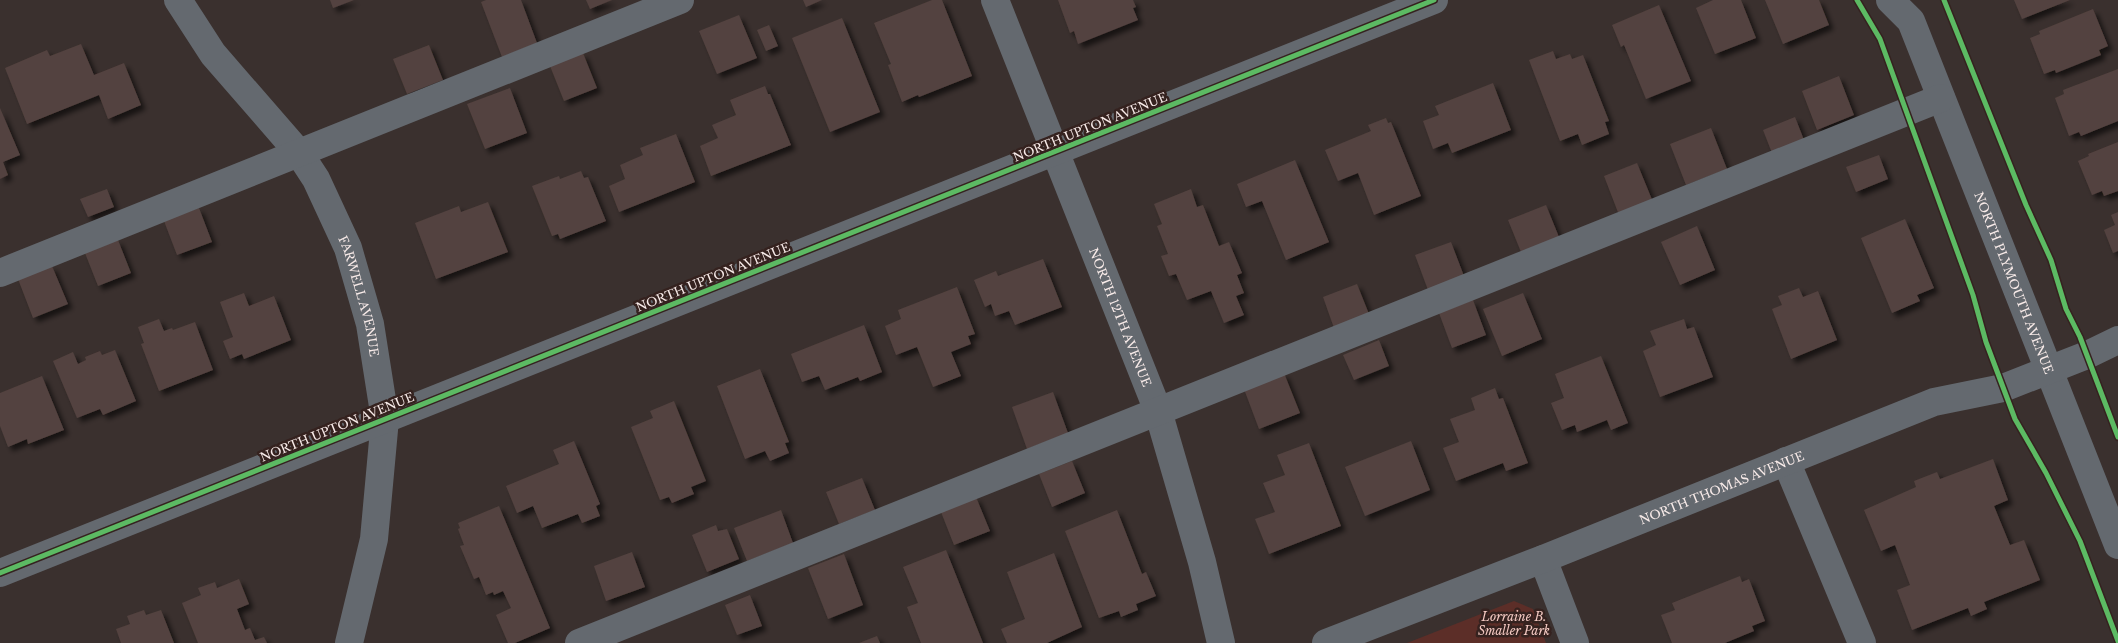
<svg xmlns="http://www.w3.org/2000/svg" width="2118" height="643" font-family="'Libre Baskerville',serif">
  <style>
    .green { fill: #5c2e28 }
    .building { fill: #53423f; filter: url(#shadow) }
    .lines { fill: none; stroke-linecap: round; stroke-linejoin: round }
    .minor { stroke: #64696f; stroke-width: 28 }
    .cycleway-casing { stroke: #35221f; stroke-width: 8 }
    .cycleway { stroke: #5cba63; stroke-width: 5 }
    .labels { text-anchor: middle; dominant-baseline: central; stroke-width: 5; stroke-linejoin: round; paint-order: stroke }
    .street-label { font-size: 12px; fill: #f8ebe9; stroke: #35221f }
    .park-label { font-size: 12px; font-style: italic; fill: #f5cac3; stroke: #35221f }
  </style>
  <defs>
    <filter id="shadow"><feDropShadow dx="4.5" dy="4.5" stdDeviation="2.5" flood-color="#0009"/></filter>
  </defs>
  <rect width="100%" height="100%" fill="#3a302e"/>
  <!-- green -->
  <path class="green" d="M 1514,601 L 1533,609 L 1546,643 L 1407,643 Z"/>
  <!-- building -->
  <path class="building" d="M 330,0 L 354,0 L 333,8 Z
    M 486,0 L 521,0 L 537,43 L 502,57 L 481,2 Z
    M 586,0 L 612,0 L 590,9 Z
    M 803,0 L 822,0 L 806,7 Z
    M 932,0 L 942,0 L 972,76 L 919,97 L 918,95 L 902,102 L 888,65 L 891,64 L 874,23 Z
    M 1058,0 L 1133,0 L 1136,7 L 1133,8 L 1138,20 L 1078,44 L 1074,31 L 1070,33 Z
    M 1713,0 L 1741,0 L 1756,38 L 1715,54 L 1696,8 Z
    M 1765,0 L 1819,0 L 1829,25 L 1783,44 Z
    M 2014,0 L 2070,0 L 2022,19 Z
    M 1659,5 L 1691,81 L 1646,99 L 1624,45 L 1621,47 L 1612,25 Z
    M 2093,9 L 2108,46 L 2099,50 L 2101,55 L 2056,73 L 2055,70 L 2044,74 L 2030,38 L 2040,34 L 2039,31 Z
    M 739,15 L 757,58 L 717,74 L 699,31 Z
    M 842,18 L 880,112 L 830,132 L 792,38 Z
    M 769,25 L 778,46 L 766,51 L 757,30 Z
    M 81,44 L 94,75 L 124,63 L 141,105 L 108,119 L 99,95 L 27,124 L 5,68 L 47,50 L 50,56 Z
    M 429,45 L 443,80 L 407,94 L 393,59 Z
    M 1553,51 L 1556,59 L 1570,54 L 1572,59 L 1583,55 L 1609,121 L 1605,122 L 1609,134 L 1582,145 L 1578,134 L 1560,141 L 1529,60 Z
    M 583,53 L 597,88 L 564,101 L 550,66 Z
    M 2118,69 L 2118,121 L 2081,136 L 2079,132 L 2069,136 L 2055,98 L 2064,94 L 2063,90 Z
    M 1839,76 L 1854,115 L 1817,130 L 1802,91 Z
    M 1493,83 L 1511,130 L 1452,153 L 1448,143 L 1433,149 L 1423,121 L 1439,115 L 1435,106 Z
    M 765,86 L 768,94 L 770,94 L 791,145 L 711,176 L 700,146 L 718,138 L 712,125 L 736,115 L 730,100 Z
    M 510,88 L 527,133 L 485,149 L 467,104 Z
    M 0,108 L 20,155 L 3,162 L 8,175 L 0,179 Z
    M 1795,117 L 1804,140 L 1772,153 L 1763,130 Z
    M 1386,118 L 1388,123 L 1391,122 L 1421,196 L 1374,215 L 1358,173 L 1338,181 L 1325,150 L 1371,131 L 1368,125 Z
    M 1711,128 L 1727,169 L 1686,185 L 1670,144 Z
    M 676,134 L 695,182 L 619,212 L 609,186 L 625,179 L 620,165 L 643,155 L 640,148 Z
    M 2118,142 L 2118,191 L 2104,196 L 2102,191 L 2092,195 L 2078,161 L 2089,156 L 2088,154 Z
    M 1879,155 L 1888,179 L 1856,192 L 1846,167 Z
    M 1295,160 L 1329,242 L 1286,260 L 1262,201 L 1246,207 L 1237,184 Z
    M 1637,163 L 1653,202 L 1619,215 L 1604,176 Z
    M 581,171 L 584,178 L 588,177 L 606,221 L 560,239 L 558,234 L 552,236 L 532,186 L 559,176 L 560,179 Z
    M 107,189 L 114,207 L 88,217 L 80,199 Z
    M 1191,189 L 1197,207 L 1203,205 L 1219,246 L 1229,242 L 1242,273 L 1237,275 L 1244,293 L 1236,296 L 1244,315 L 1224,323 L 1211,291 L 1187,300 L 1176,274 L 1169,276 L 1161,256 L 1168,254 L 1157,226 L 1162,224 L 1154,204 Z
    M 488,202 L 508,252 L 436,279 L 415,223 L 459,206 L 461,212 Z
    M 1546,205 L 1559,237 L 1521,252 L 1508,220 Z
    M 199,208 L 212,242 L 177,255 L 164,221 Z
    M 2118,212 L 2118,251 L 2113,253 L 2104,230 L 2115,225 L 2111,215 Z
    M 1905,219 L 1934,288 L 1917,295 L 1920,301 L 1892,313 L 1861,238 Z
    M 1697,226 L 1715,270 L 1680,285 L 1661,242 Z
    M 118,240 L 131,273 L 98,286 L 85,253 Z
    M 1451,242 L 1464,276 L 1428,290 L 1415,255 Z
    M 1043,259 L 1062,307 L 1015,325 L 1009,311 L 995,316 L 991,304 L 985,307 L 974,280 L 996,271 L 998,276 Z
    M 52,266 L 68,304 L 33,318 L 18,279 Z
    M 1357,284 L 1369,314 L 1334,328 L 1323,297 Z
    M 957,287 L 975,334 L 968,336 L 971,344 L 951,352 L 961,376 L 933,387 L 917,347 L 896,355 L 885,326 L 901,319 L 898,310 Z
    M 1799,288 L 1803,297 L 1818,291 L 1837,340 L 1791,359 L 1772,309 L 1782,305 L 1778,296 Z
    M 244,293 L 249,306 L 274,296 L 291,340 L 244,359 L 242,354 L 230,359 L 223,341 L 233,337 L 220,302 Z
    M 1523,293 L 1542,339 L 1502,356 L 1483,309 Z
    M 1473,300 L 1486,335 L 1452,348 L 1439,313 Z
    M 159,319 L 164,331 L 172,328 L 173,330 L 195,322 L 213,370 L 159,391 L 141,344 L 144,343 L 138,327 Z
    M 1684,319 L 1687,329 L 1694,327 L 1713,377 L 1660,397 L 1643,351 L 1656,345 L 1650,331 Z
    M 864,325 L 882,372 L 860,381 L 858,377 L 825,390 L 819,376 L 802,382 L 791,354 Z
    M 1379,340 L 1389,366 L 1354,380 L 1343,355 Z
    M 115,350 L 136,401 L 103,415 L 100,409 L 77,418 L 53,361 L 73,352 L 78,364 L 86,360 L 85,357 L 100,351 L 102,355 Z
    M 1601,356 L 1628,423 L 1611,430 L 1607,420 L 1577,432 L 1575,425 L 1562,430 L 1551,403 L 1564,398 L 1555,374 Z
    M 760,369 L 789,442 L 785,443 L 789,453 L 770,461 L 765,451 L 745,459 L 717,386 Z
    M 1284,373 L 1300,413 L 1259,429 L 1244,389 Z
    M 42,376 L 64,430 L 28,444 L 27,439 L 8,447 L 0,426 L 0,393 Z
    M 1495,388 L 1499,399 L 1503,398 L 1528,463 L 1506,471 L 1503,463 L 1456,481 L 1443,448 L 1459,442 L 1450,419 L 1475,410 L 1471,398 Z
    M 1053,392 L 1068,433 L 1027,449 L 1012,407 Z
    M 674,401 L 706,481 L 691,487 L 694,494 L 672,503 L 669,497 L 660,500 L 631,427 L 653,418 L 650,411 Z
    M 574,441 L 600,504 L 596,506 L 600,516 L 582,523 L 578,514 L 542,528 L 533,506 L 517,513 L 506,486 L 559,464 L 553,450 Z
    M 1411,441 L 1430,490 L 1365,516 L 1345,467 Z
    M 1309,443 L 1341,526 L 1269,554 L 1255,519 L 1275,512 L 1263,483 L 1285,475 L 1277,455 Z
    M 1993,459 L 2008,500 L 1994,506 L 2010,545 L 2024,540 L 2040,580 L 1984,602 L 1987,609 L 1971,616 L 1968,608 L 1912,630 L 1897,590 L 1910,585 L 1895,545 L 1881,551 L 1864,510 L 1916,487 L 1914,481 L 1937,472 L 1940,479 Z
    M 1072,461 L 1085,493 L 1052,507 L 1039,474 Z
    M 862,478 L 875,510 L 839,524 L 826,492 Z
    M 976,497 L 990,531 L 954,545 L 941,512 Z
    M 499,506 L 550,628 L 515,643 L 508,643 L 496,615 L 511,608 L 503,591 L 494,595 L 493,592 L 486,595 L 479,577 L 474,579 L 460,546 L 464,545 L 458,529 L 460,528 L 458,523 Z
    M 781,510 L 793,543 L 747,561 L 734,528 Z
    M 1117,510 L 1142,574 L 1146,572 L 1156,596 L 1136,604 L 1138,610 L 1121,617 L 1119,611 L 1099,618 L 1065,531 Z
    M 716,525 L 718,531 L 727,529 L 739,559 L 707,572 L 692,535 Z
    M 946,550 L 983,643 L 921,643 L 907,607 L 918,603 L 903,567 Z
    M 632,552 L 645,587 L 606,601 L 594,566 Z
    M 1054,553 L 1082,627 L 1047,643 L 1007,643 L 1001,629 L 1025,619 L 1007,572 Z
    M 844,554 L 863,605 L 828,619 L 808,568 Z
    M 1740,576 L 1742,582 L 1749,579 L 1765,621 L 1752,626 L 1754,631 L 1725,643 L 1672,643 L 1661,615 L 1675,610 L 1672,603 Z
    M 239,579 L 249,604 L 237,609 L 245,630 L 250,628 L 255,640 L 264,637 L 267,643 L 198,643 L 182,603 L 201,595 L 198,588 L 215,582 L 217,588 Z
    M 750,595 L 762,626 L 737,635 L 725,605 Z
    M 144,610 L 146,615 L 161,610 L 174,643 L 121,643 L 116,629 L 130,624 L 127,616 Z
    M 877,636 L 880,643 L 859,643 Z"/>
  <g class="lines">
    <!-- minor -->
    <g class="minor">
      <path id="s1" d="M 178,0 L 213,54 L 299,153 L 316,179 L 348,248 L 370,324 L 385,419 L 374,539 L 349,643"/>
      <path id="s2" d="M 995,0 L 1158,411 L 1202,562 L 1221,643"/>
      <path id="s3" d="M 1890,0 L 1911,21 L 2118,545"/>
      <path d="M 0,273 L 680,0"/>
      <path d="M 1786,461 L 1862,643"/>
      <path d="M 1543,559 L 1575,643"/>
      <path d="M 0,573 L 1434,0"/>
      <path d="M 579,643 L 1941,98"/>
      <path id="s4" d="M 1326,643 L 1543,559 L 1934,402 L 2003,388 L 2087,355 L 2118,340"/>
    </g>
    <defs>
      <path id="cycleway" d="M 1857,0 L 1880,39 L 1973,295 L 1986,342 L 2015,419 L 2046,473 L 2080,541 L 2118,641
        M 1944,0 L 2026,205 L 2051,260 L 2066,309 L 2080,337 L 2118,437
        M 0,573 L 1434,0"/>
    </defs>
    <!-- cycleway casing -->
    <use href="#cycleway" class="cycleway-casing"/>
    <!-- cycleway -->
    <use href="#cycleway" class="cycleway"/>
  </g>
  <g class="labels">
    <!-- street labels -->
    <g class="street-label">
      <text transform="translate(1090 127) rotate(-22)">NORTH UPTON AVENUE</text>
      <text transform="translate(713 277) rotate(-22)">NORTH UPTON AVENUE</text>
      <text stroke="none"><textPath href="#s3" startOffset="311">NORTH PLYMOUTH AVENUE</textPath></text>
      <text stroke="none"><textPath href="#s1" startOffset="352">FARWELL AVENUE</textPath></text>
      <text stroke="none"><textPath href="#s2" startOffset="341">NORTH 12TH AVENUE</textPath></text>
      <text transform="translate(337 427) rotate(-22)">NORTH UPTON AVENUE</text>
      <text stroke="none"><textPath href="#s4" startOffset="425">NORTH THOMAS AVENUE</textPath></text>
    </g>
    <!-- park labels -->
    <g class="park-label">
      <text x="1514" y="616">Lorraine B.<tspan x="1514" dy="14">Smaller Park</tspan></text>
    </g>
  </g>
</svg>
